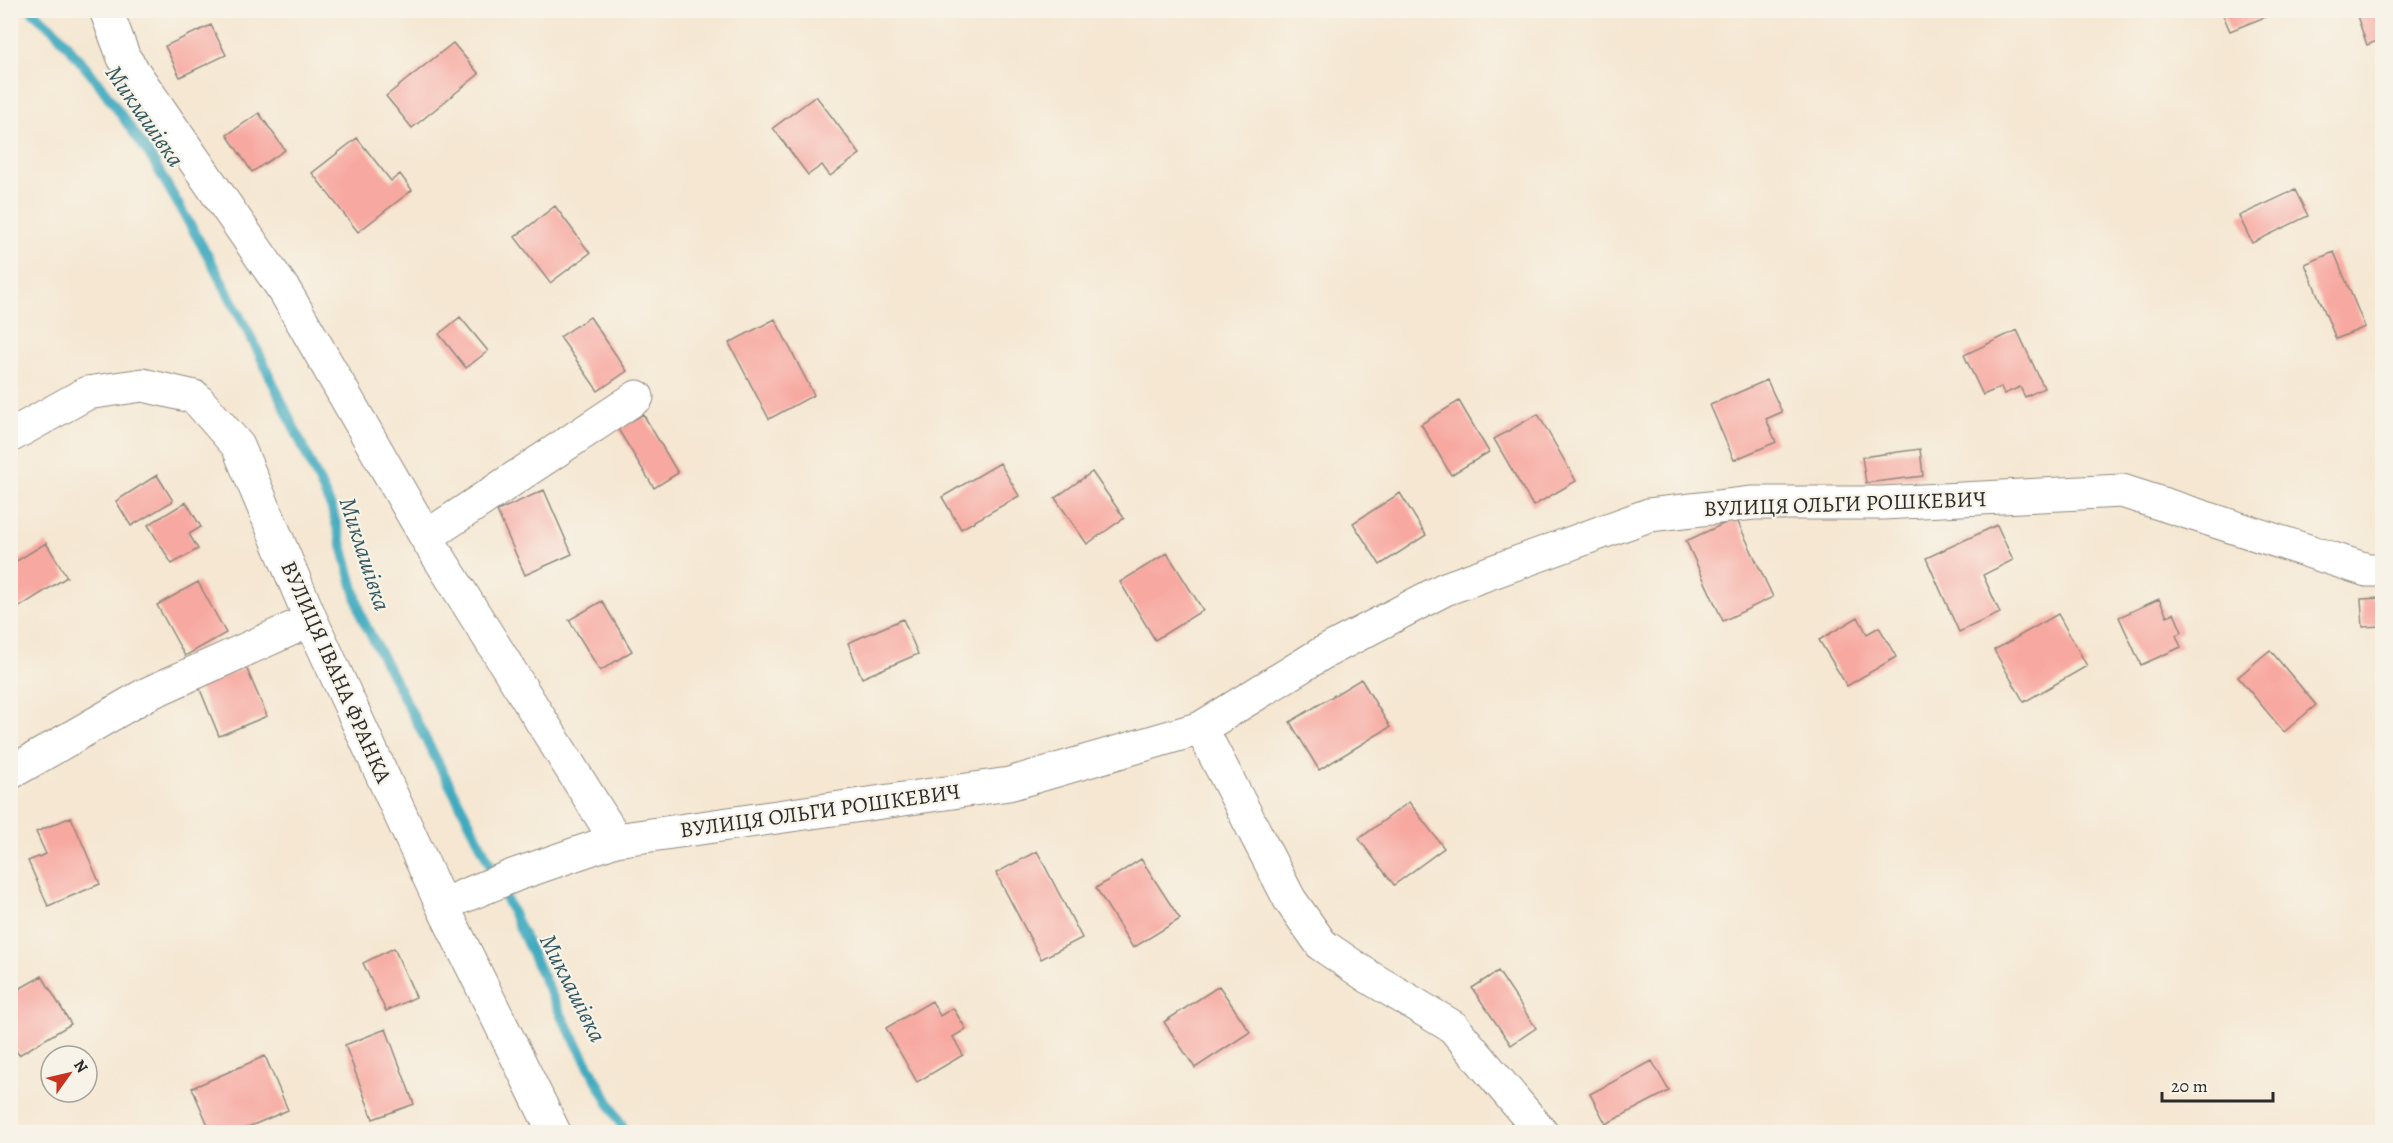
<svg xmlns="http://www.w3.org/2000/svg" width="2393" height="1143" font-family="Alegreya,serif">
  <style>
    .lines { fill: none; stroke-linecap: round; stroke-linejoin: round }
    .stream { stroke: #3faabf; stroke-width: 10 }
    .building { fill: #f7a8a0 }
    .minor-casing { stroke: #90897e; stroke-width: 35 }
    .minor { stroke: #fff; stroke-width: 33 }
    .labels { text-anchor: middle; dominant-baseline: central; stroke-width: 4.5; stroke-linejoin: round; paint-order: stroke }
    .street-label { font-size: 22px; fill: #2b2b2b; stroke: #f7f3e8 }
    .water-label { font-size: 24px; font-style: italic; fill: #32575f; stroke: #f7f3e8 }
  </style>
  <rect width="100%" height="100%" fill="#f7f3e8"/>
  <filter id="ink" filterUnits="userSpaceOnUse"><feTurbulence type="fractalNoise" baseFrequency=".0167" numOctaves="2"/><feDisplacementMap in="SourceGraphic" scale="12" xChannelSelector="R" yChannelSelector="G"/><feConvolveMatrix kernelMatrix="1 2 1 2 8 2 1 2 1" color-interpolation-filters="sRGB"/></filter>
  <filter id="wash" filterUnits="userSpaceOnUse"><feTurbulence type="fractalNoise" baseFrequency=".008" numOctaves="4" result="noise"/><feDisplacementMap in="SourceGraphic" scale="24" xChannelSelector="R" yChannelSelector="G"/><feGaussianBlur stdDeviation="1.35" result="paint"/><feColorMatrix in="noise" values="0 0 0 0 0 0 0 0 0 0 0 0 0 0 0 0 0 1.4 0 .05"/><feComposite in="paint" operator="in"/></filter>
  <g filter="url(#wash)">
    <rect width="100%" height="100%" fill="#f5e7d2"/>
    <g class="lines">
      <!-- stream -->
      <path class="stream" d="M 31,10 L 56,32 L 100,85 L 151,157 L 212,263 L 257,349 L 332,509 L 362,618 L 475,833 L 561,1015 L 625,1132"/>
    </g>
    <g id="blocks">
      <!-- building -->
      <path class="building" d="M 2221,10 L 2280,10 L 2280,11 L 2230,31 Z
        M 2355,10 L 2382,10 L 2382,39 L 2367,45 Z
        M 211,25 L 226,55 L 180,77 L 165,46 Z
        M 453,43 L 479,74 L 412,128 L 386,96 Z
        M 816,96 L 860,154 L 830,176 L 822,165 L 808,175 L 773,128 Z
        M 259,113 L 285,150 L 252,172 L 227,135 Z
        M 357,138 L 391,181 L 400,174 L 412,190 L 358,232 L 312,173 Z
        M 2295,190 L 2308,216 L 2252,243 L 2239,216 Z
        M 555,206 L 590,253 L 550,283 L 515,237 Z
        M 2334,252 L 2365,327 L 2336,339 L 2305,264 Z
        M 460,317 L 488,351 L 466,368 L 439,334 Z
        M 590,317 L 627,371 L 598,391 L 560,337 Z
        M 775,319 L 814,395 L 769,419 L 729,343 Z
        M 2017,330 L 2044,388 L 2025,397 L 2020,387 L 2004,394 L 2001,387 L 1983,395 L 1964,355 Z
        M 1767,380 L 1782,412 L 1766,419 L 1776,442 L 1734,460 L 1710,405 Z
        M 1459,401 L 1489,452 L 1451,475 L 1421,424 Z
        M 643,414 L 678,473 L 654,488 L 618,429 Z
        M 1538,414 L 1576,481 L 1533,506 L 1494,439 Z
        M 1920,449 L 1923,476 L 1866,483 L 1862,457 Z
        M 1000,463 L 1019,496 L 961,529 L 942,497 Z
        M 1092,472 L 1124,518 L 1087,544 L 1055,498 Z
        M 157,475 L 173,501 L 131,526 L 116,501 Z
        M 544,490 L 572,554 L 525,575 L 497,511 Z
        M 1400,493 L 1426,535 L 1380,565 L 1353,523 Z
        M 186,502 L 201,527 L 189,534 L 198,549 L 172,564 L 148,525 Z
        M 1736,518 L 1773,597 L 1723,621 L 1686,541 Z
        M 1997,525 L 2013,560 L 1983,575 L 2000,613 L 1959,632 L 1926,558 Z
        M 46,543 L 67,577 L 10,613 L 10,565 Z
        M 1167,553 L 1203,610 L 1155,640 L 1120,582 Z
        M 198,582 L 226,633 L 185,656 L 157,605 Z
        M 2382,598 L 2382,626 L 2363,627 L 2361,599 Z
        M 2159,599 L 2167,616 L 2174,613 L 2182,632 L 2176,635 L 2181,647 L 2141,665 L 2119,617 Z
        M 602,601 L 632,651 L 600,671 L 569,620 Z
        M 2058,614 L 2087,666 L 2024,702 L 1994,650 Z
        M 1858,617 L 1867,634 L 1879,627 L 1896,657 L 1847,686 L 1819,640 Z
        M 903,619 L 918,654 L 862,678 L 848,643 Z
        M 2270,650 L 2316,705 L 2284,732 L 2238,677 Z
        M 246,667 L 267,716 L 219,736 L 199,687 Z
        M 1361,679 L 1390,727 L 1319,770 L 1290,722 Z
        M 1409,802 L 1444,848 L 1394,885 L 1359,839 Z
        M 71,817 L 100,884 L 48,906 L 28,861 L 46,854 L 36,832 Z
        M 1037,851 L 1082,938 L 1041,959 L 996,873 Z
        M 1141,859 L 1180,919 L 1133,948 L 1096,888 Z
        M 394,948 L 416,997 L 386,1011 L 363,963 Z
        M 1498,971 L 1536,1028 L 1511,1045 L 1472,988 Z
        M 42,976 L 71,1024 L 19,1055 L 10,1042 L 10,994 Z
        M 1219,986 L 1250,1032 L 1195,1068 L 1164,1022 Z
        M 932,1001 L 940,1016 L 953,1008 L 966,1029 L 953,1037 L 963,1055 L 917,1082 L 886,1028 Z
        M 386,1029 L 414,1104 L 373,1119 L 345,1045 Z
        M 265,1056 L 288,1110 L 237,1132 L 211,1132 L 192,1088 Z
        M 1652,1061 L 1669,1091 L 1606,1124 L 1590,1094 Z"/>
    </g>
  </g>
  <g filter="url(#ink)">
    <use href="#blocks" fill-opacity="0" stroke="#90897e" stroke-width="1.5"/>
    <g class="lines">
      <defs>
        <path id="minor" d="M 106,10 L 124,58 L 286,293 L 426,537 L 616,840
          M 10,436 L 87,393 L 143,385 L 195,397 L 238,446 L 311,620 L 442,905 L 554,1132
          M 426,537 L 637,397
          M 1201,728 L 1290,900 L 1322,945 L 1369,977 L 1453,1027 L 1541,1132
          M 10,773 L 145,695 L 311,620
          M 442,905 L 515,875 L 616,840 L 1009,784 L 1201,728 L 1321,654 L 1445,589 L 1649,515 L 1753,503 L 1882,503 L 2122,491 L 2367,570 L 2382,570"/>
      </defs>
      <!-- minor casing -->
      <use href="#minor" class="minor-casing"/>
      <!-- minor -->
      <use href="#minor" class="minor"/>
    </g>
  </g>
  <g class="labels">
    <!-- street labels -->
    <g class="street-label">
      <text transform="translate(1845 504) rotate(-2)">ВУЛИЦЯ ОЛЬГИ РОШКЕВИЧ</text>
      <text transform="translate(336 672) rotate(66)">ВУЛИЦЯ ІВАНА ФРАНКА</text>
      <text transform="translate(820 811) rotate(-8)">ВУЛИЦЯ ОЛЬГИ РОШКЕВИЧ</text>
    </g>
    <!-- water labels -->
    <g class="water-label">
      <text transform="translate(145 116) rotate(55)">Миклашівка</text>
      <text transform="translate(365 554) rotate(72)">Миклашівка</text>
      <text transform="translate(573 988) rotate(63)">Миклашівка</text>
    </g>
  </g>
  <!-- margin -->
  <rect width="2393" height="1143" fill="none" stroke="#f7f3e8" stroke-width="36"/>
  <!-- north arrow -->
  <g transform="translate(69 1074) rotate(56)"><circle r="28" fill="#f7f3e8" stroke="#a5a39c" stroke-width="1.5"/>
  <path d="M0-4.5L10 22L0 15L-10 22Z" fill="#c8321e"/>
  <text y="-9" font-size="16" font-weight="bold" text-anchor="middle" fill="#2b2b2b">N</text>
  </g>
  <!-- scale -->
  <path d="M2162 1092v9h111v-9" fill="none" stroke="#2b2b2b" stroke-width="3"/>
  <text x="2171" y="1092" font-size="18" fill="#2b2b2b" stroke="#f7f3e8" stroke-width="4.5" paint-order="stroke">20 m</text>
</svg>
